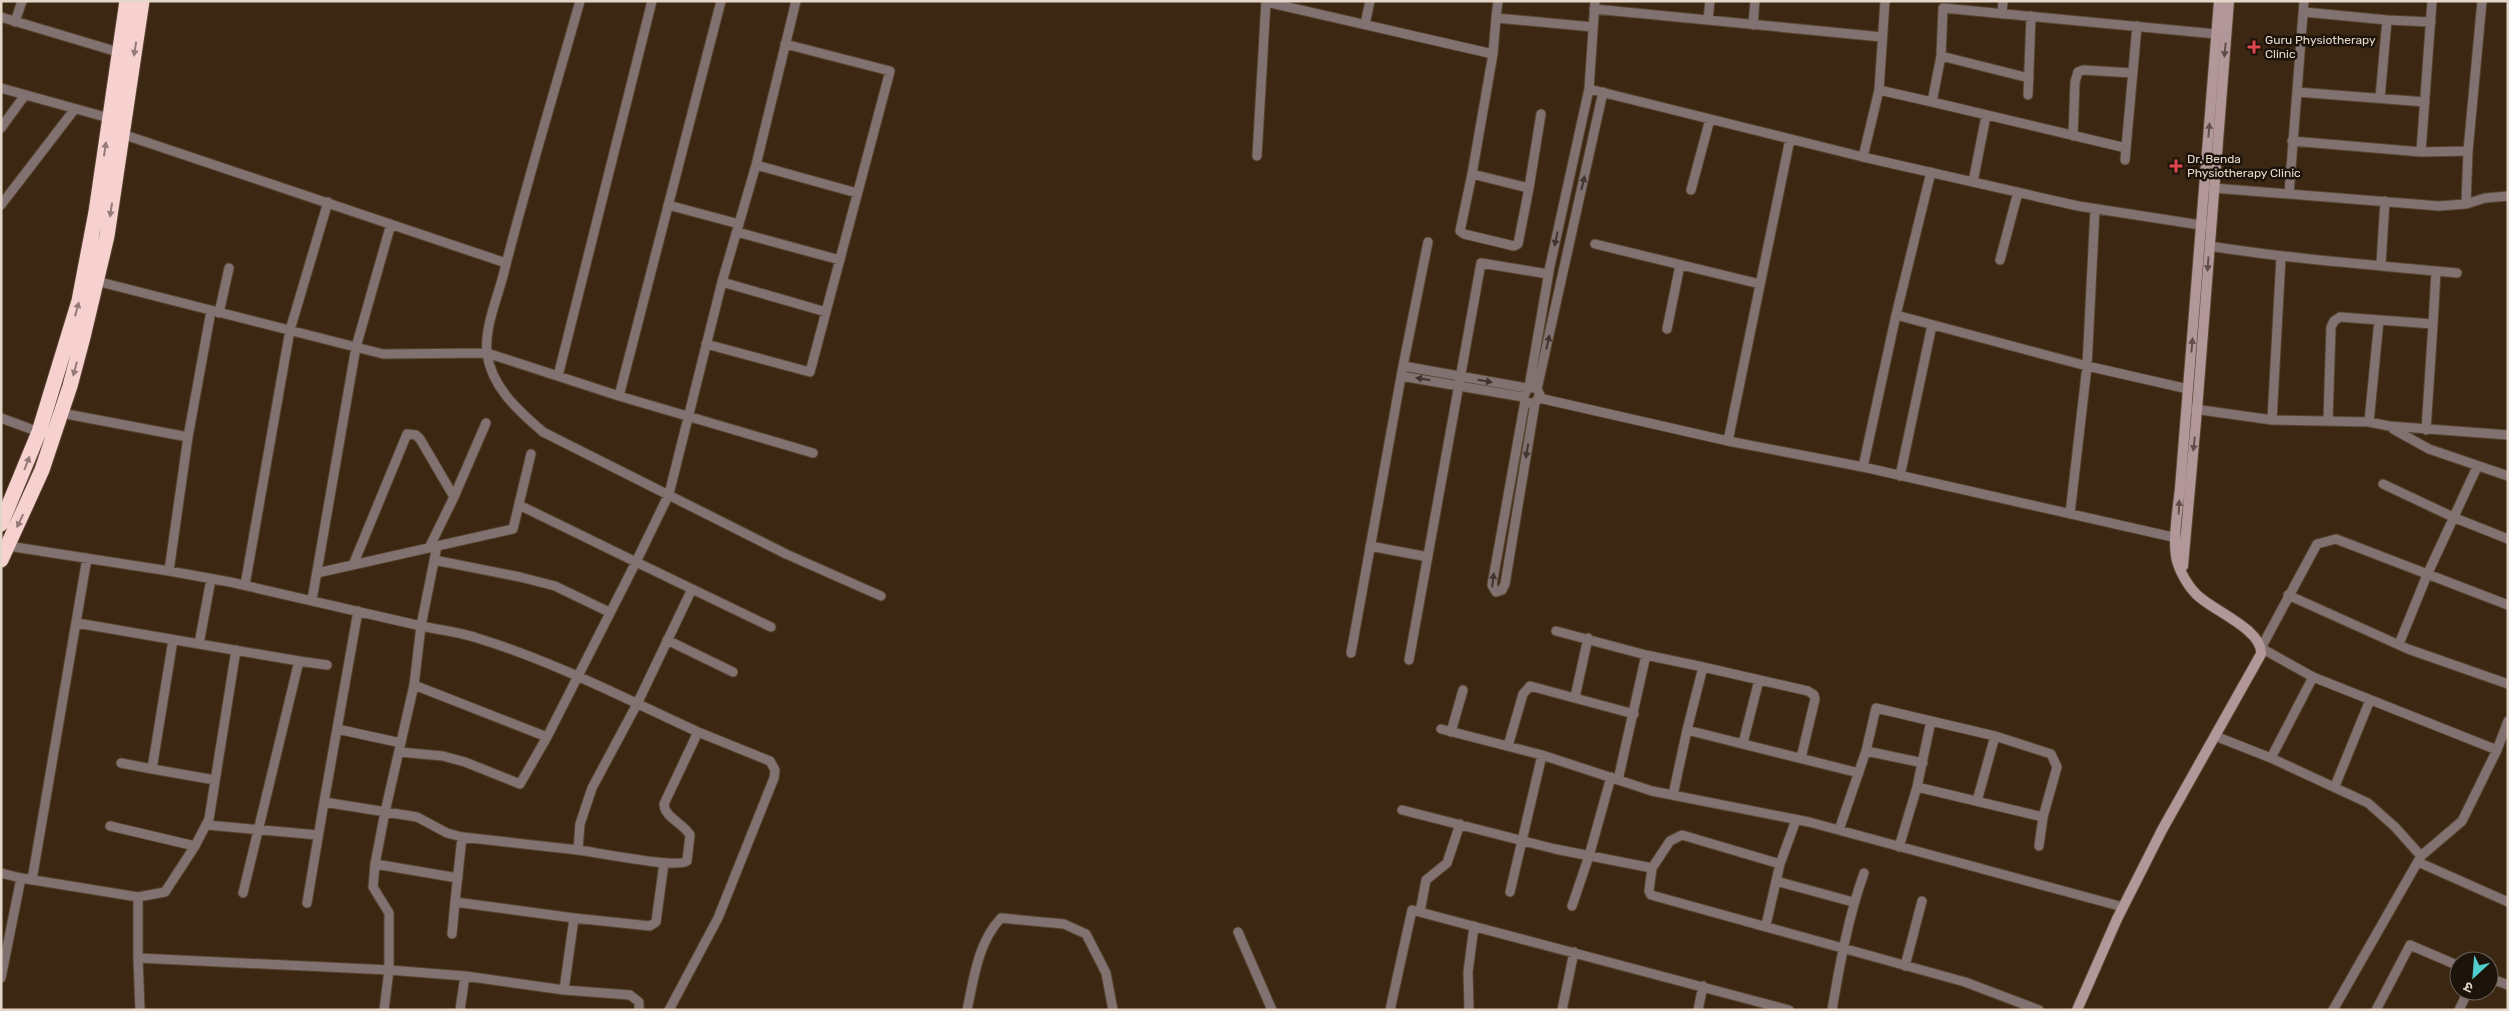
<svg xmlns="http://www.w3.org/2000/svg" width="2509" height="1011" font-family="Rubik,'Noto Sans Devanagari',sans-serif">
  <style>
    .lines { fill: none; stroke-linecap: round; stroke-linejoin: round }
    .street-casing { stroke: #57442f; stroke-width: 11 }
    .secondary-casing { stroke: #57442f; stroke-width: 12 }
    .highway-casing { stroke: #57442f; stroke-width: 17 }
    .street { stroke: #817171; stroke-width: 9 }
    .secondary { stroke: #b19798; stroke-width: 10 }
    .highway { stroke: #f7d0d0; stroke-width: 15 }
    .oneway { fill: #947b77 }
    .oneway2 { fill: #5f4e4a }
    .oneway3 { fill: #3f342e }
    .health-dot { fill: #e0444e; stroke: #1c130a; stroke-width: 2 }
    .labels { text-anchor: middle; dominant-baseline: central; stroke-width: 5; stroke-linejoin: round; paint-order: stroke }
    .poi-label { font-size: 12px; fill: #e4d7ca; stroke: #1c130a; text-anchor: start }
  </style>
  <rect width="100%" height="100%" fill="#3c2812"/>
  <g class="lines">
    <defs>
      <path id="street" d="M 580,1 C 554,93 526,184 503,276 C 497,299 484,329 487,354 C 492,388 519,411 543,432 L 786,554 L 881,596
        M 1595,1 L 1589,89 L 1863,157
        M 1885,1 L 1879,90 L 1863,157 L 2078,206 L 2207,226
        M 1266,2 L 1493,54
        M 1594,9 L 1882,37
        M 2304,12 L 2387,20
        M 2002,14 L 2003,1
        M 1,17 L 118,52
        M 1496,18 L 1498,1
        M 1708,20 L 1710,1
        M 15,22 L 22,1
        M 1365,24 L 1370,1
        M 1753,25 L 1755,1
        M 1941,56 L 2029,78
        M 1,88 L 109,118
        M 1879,90 L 1932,102 L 1941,56 L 1943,8 L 2216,34
        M 2297,92 L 2425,102
        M 2028,95 L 2031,16
        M 2380,98 L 2387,20 L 2431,22
        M 1932,102 L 2126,148 L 2137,26
        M 1,128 L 25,95
        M 122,134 L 506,263
        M 2073,136 L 2075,82 L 2078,72 L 2083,70 L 2133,73
        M 1790,139 L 1728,441 L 1863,467 L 2177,538
        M 2292,141 L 2421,152 L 2468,151
        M 2421,152 L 2432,1
        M 1257,156 L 1266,1
        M 2125,160 L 2126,148
        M 756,165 L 857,193
        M 1931,172 L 1896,315 L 2087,366 L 2188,389
        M 1472,174 L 1460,231 L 1464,234 L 1514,246 L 1518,244 L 1529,188 L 1472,174 L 1493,54 L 1496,18 L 1593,27
        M 1973,182 L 1986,116
        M 1529,188 L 1541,114
        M 2213,188 L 2439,206 L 2466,204 L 2468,151 L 2482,1
        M 1691,190 L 1710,119
        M 2289,194 L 2304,1
        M 2466,204 L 2485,198 L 2508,196
        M 1,205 L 74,110
        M 668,205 L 739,224
        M 737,232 L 840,260
        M 1595,244 L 1760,284
        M 2209,246 C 2291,259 2374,265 2457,273
        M 2000,260 L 2018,192
        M 2381,264 L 2385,201
        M 96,281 L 383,354 L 487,353 L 619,396 L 813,453
        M 722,282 L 826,312
        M 219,313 L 229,268
        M 1667,329 L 1680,265
        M 706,344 L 810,372 L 890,71 L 785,44
        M 1403,366 L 1527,388
        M 558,376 L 652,1
        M 1401,376 L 1523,397
        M 1529,387 L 1550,266 L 1589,89
        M 1537,389 L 1603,92
        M 619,396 L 721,1
        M 1539,398 L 1728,441
        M 1525,401 L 1492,585 L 1496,592 L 1502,590 L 1505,584 L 1535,403 L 1540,395 L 1537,389 L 1529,387 L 1523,397 L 1527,403 L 1535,403
        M 2187,408 L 2272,420 L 2369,422 L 2389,426 L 2508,435
        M 61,413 L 188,437
        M 1,418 L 39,432
        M 2272,420 L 2281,257
        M 2328,420 L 2331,327 L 2334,321 L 2340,317 L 2433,324 L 2436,271
        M 2369,422 L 2379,320
        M 2393,429 L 2429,449 L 2508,476
        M 2426,430 L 2433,324
        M 1863,467 L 1896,315
        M 1900,476 L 1932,325
        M 2383,484 L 2455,518 L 2508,539
        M 454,497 L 486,423
        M 2070,514 L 2087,366 L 2095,209
        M 8,546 L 169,571 L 230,582 L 421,626 L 414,685 L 547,737 L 636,562 L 519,505
        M 437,546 L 421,626 C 440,630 460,632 477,638 C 553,661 626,699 698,732 L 664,804 C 664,817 684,824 690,835 L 687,861 C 677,869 595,852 578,850 L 580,824 L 592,788 L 637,704 L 692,589
        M 1370,546 L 1428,557
        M 434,560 L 520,577 L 555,586 L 609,612
        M 353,565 L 407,434 L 416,435 L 420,439 L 454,497 L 429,548
        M 169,571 L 188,437 L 211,311
        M 317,573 L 513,529 L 531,454
        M 211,579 L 199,644 L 299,661 L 243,893
        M 245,585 L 290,330 L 328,202
        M 2288,595 L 2408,649 L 2508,684
        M 312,600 L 356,347 L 391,224
        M 358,611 L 324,802 L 417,817 L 447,833 L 462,837 L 578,850
        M 77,623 L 199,644
        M 771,627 L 636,562 L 669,494 L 722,282 L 756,165 L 796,1
        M 1556,631 L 1646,655
        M 173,640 L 152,769 L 215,780
        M 667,640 L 733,672
        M 2399,644 L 2427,575 L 2477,467
        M 1351,653 L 1403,366 L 1428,242
        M 1409,660 L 1481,263 L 1548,274
        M 299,661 L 327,665
        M 414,685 L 385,812 L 375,864 L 458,878
        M 1575,697 L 1588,638
        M 337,729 L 401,743
        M 1441,729 L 1542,755 L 1652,791 L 1809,822 L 2123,907
        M 1687,730 L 1703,667 L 1808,691 L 1814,695 L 1815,699 L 1801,758
        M 1451,732 L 1463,690
        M 2215,736 L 2271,758 L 2368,803 L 2395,827 L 2421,856
        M 1743,743 L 1759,680
        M 1508,746 L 1523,694 L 1530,686 L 1634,714
        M 2497,750 L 2313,677 L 2261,648 L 2317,544 L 2336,539 L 2508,605
        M 1866,751 L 1876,708 L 1931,721
        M 399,752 L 443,756 L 465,762 L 520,784 L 547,737
        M 2271,758 L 2313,677
        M 121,763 L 152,769
        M 1618,780 L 1646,655 L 1703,667
        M 2335,786 L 2370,700
        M 1917,787 L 2043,817
        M 1673,795 L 1687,730 L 1859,773
        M 1977,801 L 1995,736
        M 1402,810 L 1555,849 L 1652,868 L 1649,891 L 1651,895 L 1965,982 L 2039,1010
        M 207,825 L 318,835
        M 110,826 L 195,846 L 165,892 L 138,897 L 138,958 L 389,970 L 465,976 L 564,990 L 574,918
        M 1839,830 L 1866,751 L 1923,763
        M 462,837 L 455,902 L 574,918 L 650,926 L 656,922 L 664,863
        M 195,846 L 209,819 L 236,650
        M 1899,847 L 1917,787 L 1931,721 L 1995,736 L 2051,754 L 2057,767 L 2043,817 L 2039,846
        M 2418,862 L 2508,902
        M 375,864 L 373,887 L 389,913 L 389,970 L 384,1010
        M 1652,868 L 1670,841 L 1682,835 L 1780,864
        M 1,873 L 21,878
        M 32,880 L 87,558
        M 1776,881 L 1853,902
        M 1510,892 L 1542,755
        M 307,903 L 324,802
        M 1572,906 L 1589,856 L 1611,777
        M 1420,912 L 1426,880 L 1447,863 L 1460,824
        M 1766,925 L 1780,864 L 1796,820
        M 1238,932 L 1272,1010
        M 452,934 L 455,902
        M 138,958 L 140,1010
        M 1905,966 L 1922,901
        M 1,978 L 21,878 L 138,897
        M 2489,978 L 2508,985
        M 564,990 L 630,995 L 639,1002 L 639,1010
        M 460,1010 L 465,976
        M 669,1010 L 718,918 L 774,778 L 775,770 L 770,761 L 698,732
        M 967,1010 C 974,978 978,942 1001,918 L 1064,924 L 1086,934 L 1106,973 L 1113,1010
        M 1390,1010 L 1412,910 L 1789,1010
        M 1469,1010 L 1468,972 L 1474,926
        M 1562,1010 L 1574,952
        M 1698,1010 L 1703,986
        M 1832,1010 C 1840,963 1848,918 1864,873
        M 2333,1010 L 2421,856 L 2462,821 L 2497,750 L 2508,721
        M 2376,1010 L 2410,945 L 2459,966
        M 2459,1010 L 2468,991"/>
      <path id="secondary" d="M 2183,566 L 2197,410 L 2229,1
        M 2077,1010 L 2117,919 L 2162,830 L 2261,654 C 2263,629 2211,610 2196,594 C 2188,586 2180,572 2177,561 C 2172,542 2178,508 2180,488 L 2219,1"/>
      <path id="highway" d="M 1,524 L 39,432 L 79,301 L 96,212 L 127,1
        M 1,560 L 42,470 L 70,386 L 83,337 L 107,236 L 142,1"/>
    </defs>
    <!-- street casing -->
    <use href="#street" class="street-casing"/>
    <!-- secondary casing -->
    <use href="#secondary" class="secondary-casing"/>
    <!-- highway casing -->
    <use href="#highway" class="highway-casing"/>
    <!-- street -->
    <use href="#street" class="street"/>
    <!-- secondary -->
    <use href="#secondary" class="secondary"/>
    <!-- highway -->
    <use href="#highway" class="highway"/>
  </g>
  <!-- one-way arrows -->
  <defs><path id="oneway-solid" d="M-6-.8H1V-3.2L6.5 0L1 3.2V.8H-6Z" transform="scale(1.25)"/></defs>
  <g class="oneway">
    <use href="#oneway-solid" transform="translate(135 49) rotate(99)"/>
    <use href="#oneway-solid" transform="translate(105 149) rotate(-82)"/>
    <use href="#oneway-solid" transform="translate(111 210) rotate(98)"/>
    <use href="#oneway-solid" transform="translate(77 309) rotate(-75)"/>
    <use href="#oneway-solid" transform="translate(75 369) rotate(105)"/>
    <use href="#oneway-solid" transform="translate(27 463) rotate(-69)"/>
    <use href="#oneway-solid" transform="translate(20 521) rotate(115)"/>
  </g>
  <g class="oneway2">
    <use href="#oneway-solid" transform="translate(2225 50) rotate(95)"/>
    <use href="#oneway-solid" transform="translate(2209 130) rotate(-85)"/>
    <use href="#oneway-solid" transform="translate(2208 264) rotate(94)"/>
    <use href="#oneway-solid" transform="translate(2192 345) rotate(-85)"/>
    <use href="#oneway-solid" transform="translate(2194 444) rotate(96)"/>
    <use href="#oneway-solid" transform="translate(2179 507) rotate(-87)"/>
  </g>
  <g class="oneway3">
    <use href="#oneway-solid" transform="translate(1583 183) rotate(-77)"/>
    <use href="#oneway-solid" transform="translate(1556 239) rotate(102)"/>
    <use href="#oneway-solid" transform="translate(1548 342) rotate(-77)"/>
    <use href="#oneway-solid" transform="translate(1423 379) rotate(-170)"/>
    <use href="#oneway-solid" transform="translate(1485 381) rotate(10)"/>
    <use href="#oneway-solid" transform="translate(1527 451) rotate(100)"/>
    <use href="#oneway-solid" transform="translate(1493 580) rotate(-83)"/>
  </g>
  <!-- markers -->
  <g class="health-dot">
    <path d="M2251.5 39.5h5v5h5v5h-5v5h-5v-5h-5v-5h5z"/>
    <path d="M2173.5 158.5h5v5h5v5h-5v5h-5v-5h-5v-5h5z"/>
  </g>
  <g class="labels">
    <!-- poi labels -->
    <g class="poi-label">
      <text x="2265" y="40">Guru Physiotherapy<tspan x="2265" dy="14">Clinic</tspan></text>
      <text x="2187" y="159">Dr. Benda<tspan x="2187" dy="14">Physiotherapy Clinic</tspan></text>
    </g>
  </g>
  <!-- border -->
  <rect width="2509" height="1011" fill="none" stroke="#e4d7ca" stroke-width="5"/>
  <!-- north arrow -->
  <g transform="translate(2474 976) rotate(206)"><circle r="24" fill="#1c130a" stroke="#6c6157"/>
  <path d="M0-4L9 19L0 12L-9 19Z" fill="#52cdce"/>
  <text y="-8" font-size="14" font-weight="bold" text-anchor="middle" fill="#e4d7ca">उ</text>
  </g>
</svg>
